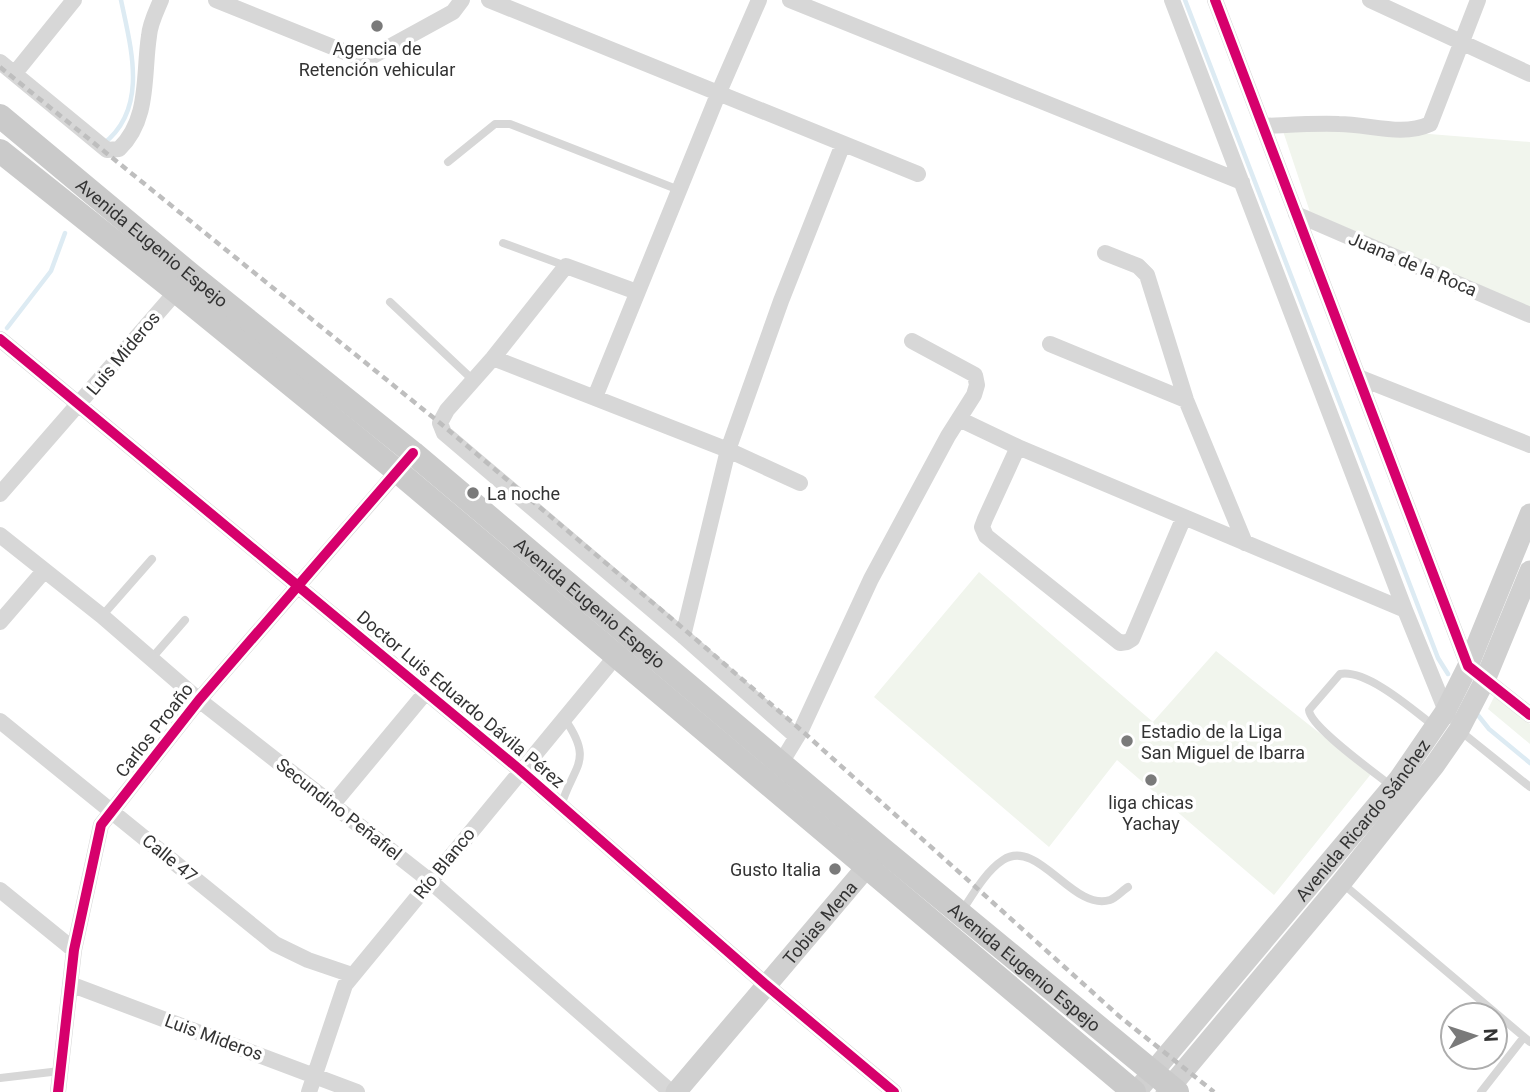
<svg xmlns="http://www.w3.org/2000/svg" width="1530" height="1092" font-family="Roboto,sans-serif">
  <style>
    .green { fill: #f1f5ed }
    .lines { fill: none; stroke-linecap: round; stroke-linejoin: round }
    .stream { stroke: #ddebf3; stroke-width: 4.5 }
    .lane { stroke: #d7d7d7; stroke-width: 8 }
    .street { stroke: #d7d7d7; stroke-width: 16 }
    .secondary { stroke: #d0d0d0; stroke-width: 21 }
    .primary { stroke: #cacaca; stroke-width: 24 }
    .rail { stroke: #bebebe; stroke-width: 4.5; stroke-dasharray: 7 5; stroke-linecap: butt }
    .cycleway-casing { stroke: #fff; stroke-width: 15 }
    .cycleway { stroke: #d6006c; stroke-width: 10 }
    .poi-dot { fill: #7a7a7a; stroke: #fff; stroke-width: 2.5 }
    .labels { text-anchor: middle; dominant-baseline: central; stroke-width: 7; stroke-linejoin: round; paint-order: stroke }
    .poi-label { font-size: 18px; fill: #333; stroke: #fff }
    .street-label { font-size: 18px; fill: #333; stroke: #fff }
  </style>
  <rect width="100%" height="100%" fill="#fff"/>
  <!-- green -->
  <path class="green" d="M 1280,122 L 1530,142 L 1530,307 L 1310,212 Z
    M 979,572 L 1153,722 L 1216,651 L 1371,774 L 1274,895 L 1117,760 L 1049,847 L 874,697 Z
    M 1495,695 L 1530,724 L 1530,744 L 1488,709 Z"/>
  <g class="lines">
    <!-- stream -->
    <path class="stream" d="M 1185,0 L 1438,658 L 1448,674
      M 103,144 C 149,109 131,48 121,0
      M 7,328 L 51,271 L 65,233
      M 1477,714 L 1489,729 L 1530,763"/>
    <!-- lane -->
    <path class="lane" d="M 448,162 L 495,124 L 510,124 L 679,190
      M 503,243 L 566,266
      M 390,302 L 473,380
      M 102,616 L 152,559
      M 151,659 L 185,620
      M 1459,730 L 1530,787
      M 1390,785 C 1374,772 1310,727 1309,710 L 1340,674 C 1367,669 1413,710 1434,726
      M 561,806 C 573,765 595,762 564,718
      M 1343,884 L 1530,1042
      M 962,911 C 973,894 986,871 1003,860 C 1038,837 1073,912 1110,900 C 1116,898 1123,890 1128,887
      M 0,1078 L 60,1071
      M 1481,1092 L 1524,1037"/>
    <!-- street -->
    <path class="street" d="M 216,0 L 360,58 L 371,57 L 453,12 L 462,0
      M 489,0 L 918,174
      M 790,0 L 1242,182
      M 1172,0 L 1405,610 L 1448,716
      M 1215,0 L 1468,666 L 1530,715
      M 1370,0 L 1530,74
      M 0,62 L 107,150 L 119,149 C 150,119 143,75 149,36 C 150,23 156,12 161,0
      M 15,73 L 74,0
      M 1263,126 C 1288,125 1314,123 1339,124 C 1369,124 1402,137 1430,124 L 1478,0
      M 1296,214 L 1530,315
      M 1105,253 L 1138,266 L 1147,275 L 1186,400 L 1245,543
      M 637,292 L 566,266 L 493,358 L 447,410 L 440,423 L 444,433 L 683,636 L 797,737
      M 0,339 L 520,770 L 765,984 L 894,1092
      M 1050,344 L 1186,400
      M 493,358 L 728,450 L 800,483
      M 1358,377 L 1530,445
      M 595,397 L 719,92 L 759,0
      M 959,419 L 1018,447 L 1405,610
      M 1018,447 L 985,519 L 982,527 L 986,536 L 1120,643 L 1127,642 L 1132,639 L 1184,517
      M 0,494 L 182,285
      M 0,535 L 102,616 L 199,700 L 430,881 L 671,1092
      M 0,622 L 44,571
      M 683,636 L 728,450 L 781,301 L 843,144
      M 0,721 L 275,944 L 308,960 L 352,975
      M 781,763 L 801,730 L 871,579 L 948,436 L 974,395 L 977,385 L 975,375 L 912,341
      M 333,804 L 426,692
      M 0,890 L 74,950
      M 70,984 L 357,1092
      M 58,1092 L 74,950 L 101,825 L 199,700 L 402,466
      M 309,1092 L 345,985 L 616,656"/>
    <!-- secondary -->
    <g class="secondary">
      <path id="s1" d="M 676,1092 L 876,856"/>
      <path id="s2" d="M 1136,1092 L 1399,779 L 1445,712 L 1468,666 L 1530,514"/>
      <path d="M 1166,1092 L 1341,883 L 1434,766 L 1459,730 L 1485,680 L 1530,571"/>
    </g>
    <!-- primary -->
    <g class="primary">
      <path id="s3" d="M 0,116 L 191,275 L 413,453 L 882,849 L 1177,1092"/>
      <path d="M 0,151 L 176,291 L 397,471 L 1134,1092"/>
    </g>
    <!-- rail -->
    <path class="rail" d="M 0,67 L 440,423 L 685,630 L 801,730 L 1119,1016 L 1214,1092"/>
    <defs>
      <path id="cycleway" d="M 1215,0 L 1468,666 L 1530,715
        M 0,339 L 520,770 L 765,984 L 894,1092
        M 58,1092 L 74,950 L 101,825 L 199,700 L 413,453"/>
    </defs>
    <!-- cycleway casing -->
    <use href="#cycleway" class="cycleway-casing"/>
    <!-- cycleway -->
    <use href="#cycleway" class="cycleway"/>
  </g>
  <!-- markers -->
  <g class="poi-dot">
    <circle cx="377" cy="26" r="7"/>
    <circle cx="473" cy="493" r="7"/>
    <circle cx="1127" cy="741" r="7"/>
    <circle cx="1151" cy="780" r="7"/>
    <circle cx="835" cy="869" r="7"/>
  </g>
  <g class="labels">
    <!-- poi labels -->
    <g class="poi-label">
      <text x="377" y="48">Agencia de<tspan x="377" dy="21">Retención vehicular</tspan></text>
      <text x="487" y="493" text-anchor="start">La noche</text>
      <text x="1141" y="731" text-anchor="start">Estadio de la Liga<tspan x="1141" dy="21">San Miguel de Ibarra</tspan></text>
      <text x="1151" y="802">liga chicas<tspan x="1151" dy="21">Yachay</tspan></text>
      <text x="821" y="869" text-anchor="end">Gusto Italia</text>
    </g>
    <!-- street labels -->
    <g class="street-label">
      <text stroke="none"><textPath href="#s3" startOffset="198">Avenida Eugenio Espejo</textPath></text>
      <text transform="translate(1413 264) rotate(23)">Juana de la Roca</text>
      <text transform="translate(123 353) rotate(-50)">Luis Mideros</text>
      <text stroke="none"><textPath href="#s3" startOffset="765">Avenida Eugenio Espejo</textPath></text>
      <text transform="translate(461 699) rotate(40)">Doctor Luis Eduardo Dávila Pérez</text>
      <text transform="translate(154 730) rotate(-52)">Carlos Proaño</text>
      <text transform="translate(339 809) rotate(38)">Secundino Peñafiel</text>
      <text stroke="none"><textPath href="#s2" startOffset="354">Avenida Ricardo Sánchez</textPath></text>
      <text transform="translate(170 858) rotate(39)">Calle 47</text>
      <text transform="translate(444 863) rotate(-51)">Río Blanco</text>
      <text stroke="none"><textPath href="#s1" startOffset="222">Tobias Mena</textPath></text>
      <text stroke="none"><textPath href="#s3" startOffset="1332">Avenida Eugenio Espejo</textPath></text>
      <text transform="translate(214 1037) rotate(20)">Luis Mideros</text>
    </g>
  </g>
  <!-- north arrow -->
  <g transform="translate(1474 1036) rotate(87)"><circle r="33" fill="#ffffff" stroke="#adadad" stroke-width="2"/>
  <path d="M0-5L12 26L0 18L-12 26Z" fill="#7a7a7a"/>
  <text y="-10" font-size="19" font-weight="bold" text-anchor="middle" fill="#333333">N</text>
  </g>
</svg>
